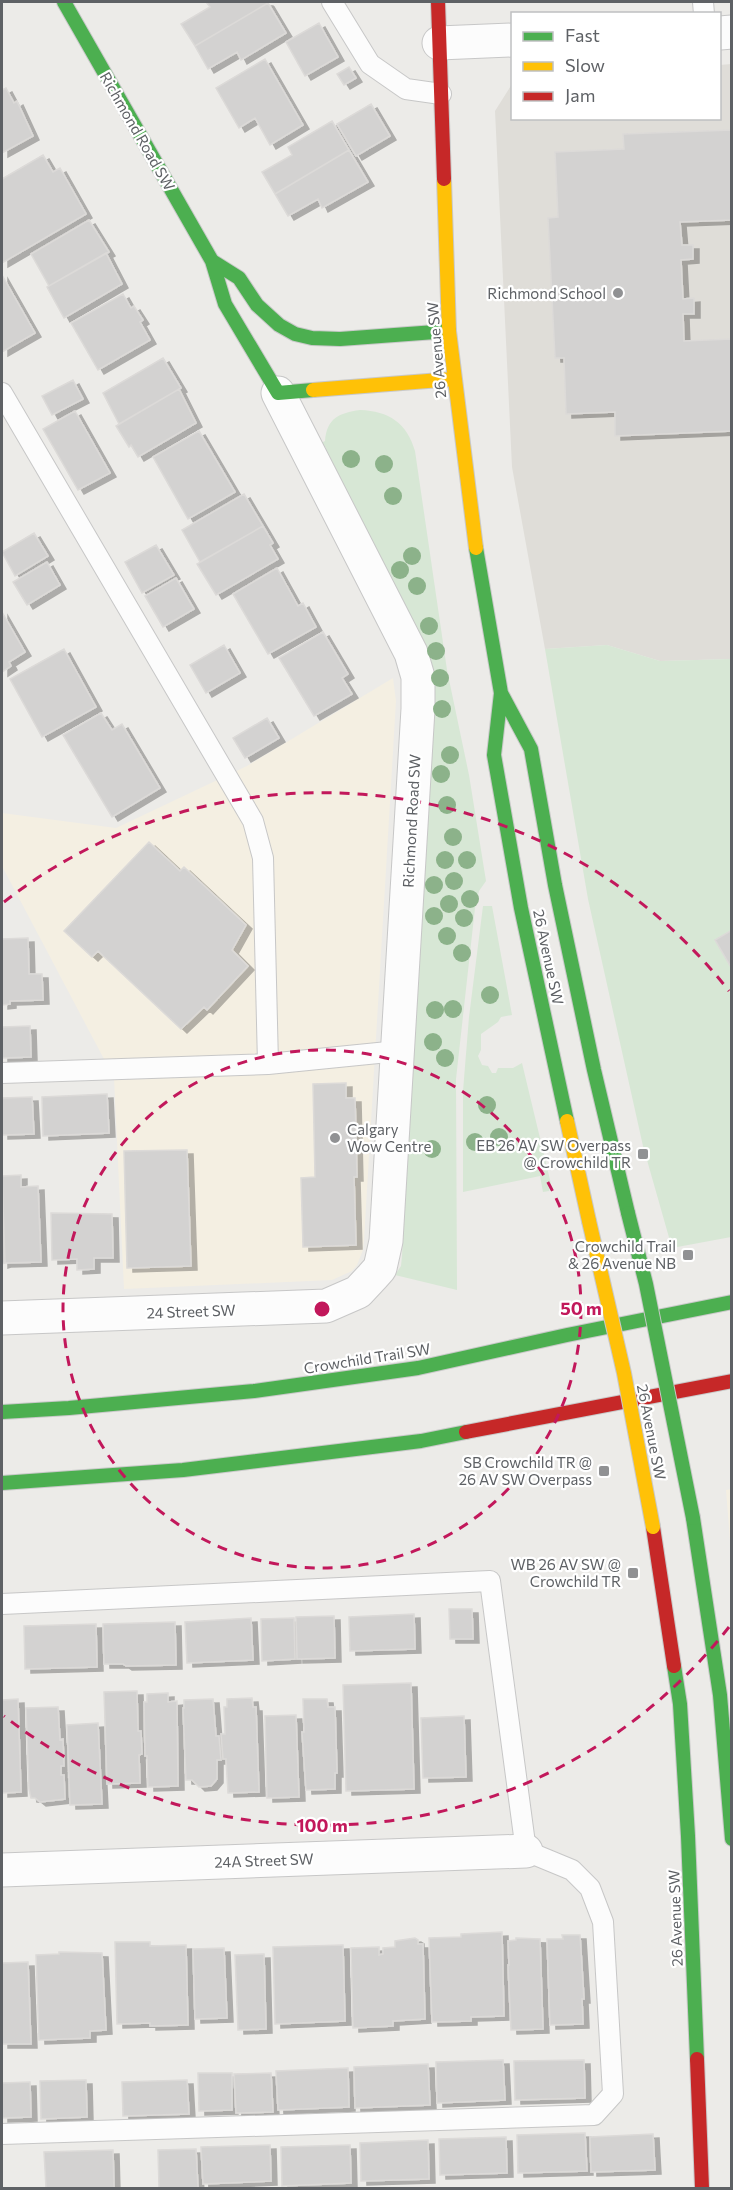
<svg xmlns="http://www.w3.org/2000/svg" width="733" height="2190" font-family="Commissioner,sans-serif">
  <style>
    .commercial { fill: #f4efe2 }
    .education { fill: #dfddd8 }
    .green { fill: #d7e7d5 }
    .building { fill: #d3d2d1; stroke: #dcdad8; stroke-width: 1.5; filter: url(#shadow) }
    .lines { fill: none; stroke-linecap: round; stroke-linejoin: round }
    .lane-casing { stroke: #c7c7c7; stroke-width: 22 }
    .street-casing { stroke: #c7c7c7; stroke-width: 35 }
    .fast-casing { stroke: #c9c9c9; stroke-width: 16 }
    .slow-casing { stroke: #c9c9c9; stroke-width: 16 }
    .jam-casing { stroke: #c9c9c9; stroke-width: 16 }
    .lane { stroke: #fcfcfc; stroke-width: 20 }
    .street { stroke: #fcfcfc; stroke-width: 33 }
    .fast { stroke: #4caf50; stroke-width: 14 }
    .slow { stroke: #ffc107; stroke-width: 14 }
    .jam { stroke: #c62828; stroke-width: 14 }
    .fast-bridge-casing { stroke: #c9c9c9; stroke-width: 16; stroke-linecap: butt }
    .slow-bridge-casing { stroke: #c9c9c9; stroke-width: 16; stroke-linecap: butt }
    .fast-bridge { stroke: #4caf50; stroke-width: 14 }
    .slow-bridge { stroke: #ffc107; stroke-width: 14 }
    .tree { fill: #8cb28a }
    .ring { fill: none; stroke: #c2185b; stroke-width: 3; stroke-dasharray: 10 8 }
    .poi-dot { fill: #909193; stroke: #fff; stroke-width: 2 }
    .labels { text-anchor: middle; dominant-baseline: central; stroke-width: 4.5; stroke-linejoin: round; paint-order: stroke }
    .street-label { font-size: 15px; fill: #5e6165; stroke: #fff }
    .poi-label { font-size: 15px; fill: #5e6165; stroke: #fff; text-anchor: end }
    .centre { fill: #c2185b; stroke: #fff; stroke-width: 3 }
    .ring-label { font-size: 18px; text-anchor: middle; font-weight: bold; fill: #c2185b; stroke: #fff; stroke-width: 4.5; stroke-linejoin: round; paint-order: stroke }
  </style>
  <defs>
    <filter id="shadow"><feDropShadow dx="6" dy="4" stdDeviation="0" flood-color="#0004"/></filter>
  </defs>
  <rect width="100%" height="100%" fill="#ecebe8"/>
  <!-- commercial -->
  <path class="commercial" d="M 393,678 L 396,701 L 364,1240 L 363,1250 L 357,1265 L 352,1271 L 332,1280 L 124,1289 L 114,1078 L 2,866 L 2,813 L 116,828 L 247,766 Z
    M 731,1489 L 732,1489 L 731,1553 L 726,1490 Z"/>
  <!-- education -->
  <path class="education" d="M 731,64 L 731,659 L 660,661 L 607,645 L 545,649 L 512,467 L 495,111 L 512,84 L 512,118 L 720,118 L 720,65 Z"/>
  <!-- green -->
  <path class="green" d="M 360,410 C 389,411 407,423 415,451 L 447,670 L 469,775 L 486,881 L 479,891 L 475,908 L 456,1079 L 457,1290 L 395,1275 L 401,1266 L 402,1256 L 431,721 L 324,452 L 326,448 L 321,443 L 325,441 C 327,418 339,413 360,410 Z
    M 607,645 L 660,661 L 731,659 L 731,1237 L 672,1248 L 643,1146 L 588,899 L 545,649 Z
    M 483,906 L 492,906 L 512,1015 L 501,1017 L 498,1022 L 481,1034 L 481,1050 L 478,1056 L 482,1065 L 488,1066 L 492,1073 L 496,1073 L 498,1068 L 513,1068 L 522,1063 L 551,1184 L 549,1191 L 543,1192 L 540,1176 L 463,1192 L 463,1091 L 469,1017 Z"/>
  <!-- building -->
  <path class="building" d="M 206,2 L 267,2 L 268,3 L 195,46 L 181,24 L 210,7 Z
    M 268,3 L 286,33 L 241,60 L 237,52 L 208,69 L 195,46 Z
    M 319,23 L 338,57 L 305,76 L 286,42 Z
    M 265,59 L 303,125 L 270,145 L 255,118 L 239,128 L 216,88 Z
    M 349,67 L 356,78 L 344,85 L 337,74 Z
    M 6,88 L 14,103 L 17,101 L 33,136 L 2,153 L 2,90 Z
    M 371,104 L 390,136 L 356,156 L 337,124 Z
    M 332,121 L 349,150 L 275,194 L 262,172 L 292,155 L 288,147 Z
    M 732,130 L 732,220 L 680,222 L 682,245 L 693,245 L 693,259 L 681,260 L 683,299 L 694,298 L 694,314 L 683,314 L 684,341 L 732,339 L 732,431 L 615,436 L 615,412 L 566,414 L 564,358 L 555,358 L 548,218 L 558,217 L 555,152 L 624,149 L 623,134 Z
    M 349,150 L 368,182 L 322,208 L 318,199 L 288,216 L 275,194 Z
    M 43,155 L 53,172 L 60,168 L 86,214 L 2,263 L 2,179 Z
    M 89,220 L 109,252 L 49,286 L 31,254 Z
    M 106,253 L 122,284 L 64,318 L 47,287 Z
    M 2,275 L 35,333 L 2,352 Z
    M 123,294 L 131,308 L 134,306 L 143,320 L 140,322 L 150,340 L 98,370 L 71,323 Z
    M 163,358 L 181,388 L 119,424 L 103,393 Z
    M 73,380 L 83,399 L 52,415 L 42,396 Z
    M 179,389 L 196,423 L 138,457 L 131,445 L 129,447 L 116,426 Z
    M 75,411 L 110,473 L 78,490 L 43,429 Z
    M 199,431 L 235,492 L 188,519 L 153,457 Z
    M 244,494 L 263,526 L 200,562 L 182,530 Z
    M 263,526 L 273,543 L 270,545 L 278,559 L 216,595 L 197,564 Z
    M 34,533 L 48,556 L 15,576 L 2,552 Z
    M 156,545 L 174,575 L 142,593 L 125,562 Z
    M 47,562 L 60,585 L 27,605 L 13,582 Z
    M 277,568 L 298,606 L 303,603 L 316,627 L 268,654 L 233,594 Z
    M 176,578 L 194,609 L 163,627 L 145,596 Z
    M 2,612 L 25,652 L 9,662 L 11,666 L 2,672 Z
    M 323,632 L 348,674 L 342,678 L 352,694 L 314,716 L 279,658 Z
    M 224,645 L 240,673 L 206,693 L 190,665 Z
    M 64,649 L 96,707 L 42,737 L 10,679 Z
    M 101,713 L 112,730 L 122,724 L 160,788 L 112,817 L 63,735 Z
    M 267,718 L 279,738 L 245,758 L 233,738 Z
    M 149,842 L 180,871 L 184,867 L 246,925 L 232,950 L 248,966 L 207,1010 L 204,1007 L 181,1029 L 98,951 L 92,957 L 64,931 Z
    M 732,930 L 732,969 L 715,940 Z
    M 28,938 L 29,974 L 42,974 L 43,1000 L 10,1001 L 10,1004 L 2,1005 L 2,939 Z
    M 30,1026 L 31,1057 L 2,1058 L 2,1027 Z
    M 346,1083 L 346,1098 L 355,1098 L 357,1177 L 354,1177 L 356,1245 L 303,1247 L 301,1178 L 315,1177 L 313,1084 Z
    M 107,1094 L 109,1133 L 43,1136 L 42,1097 Z
    M 32,1097 L 34,1134 L 2,1135 L 2,1098 Z
    M 187,1150 L 191,1266 L 127,1268 L 124,1151 Z
    M 21,1175 L 21,1187 L 38,1186 L 41,1262 L 5,1263 L 2,1176 Z
    M 2,1180 L 5,1263 L 2,1264 Z
    M 51,1213 L 112,1214 L 113,1258 L 94,1258 L 94,1269 L 77,1270 L 77,1259 L 52,1260 Z
    M 449,1609 L 472,1609 L 473,1639 L 450,1639 Z
    M 414,1614 L 415,1649 L 350,1651 L 349,1617 Z
    M 334,1616 L 335,1658 L 297,1659 L 296,1617 Z
    M 251,1618 L 253,1660 L 187,1663 L 185,1622 Z
    M 294,1618 L 295,1659 L 262,1661 L 261,1619 Z
    M 175,1622 L 176,1665 L 126,1666 L 123,1664 L 104,1664 L 103,1624 Z
    M 96,1624 L 97,1667 L 25,1669 L 24,1626 Z
    M 411,1683 L 414,1789 L 346,1791 L 343,1685 Z
    M 137,1691 L 138,1731 L 141,1731 L 142,1754 L 139,1755 L 140,1783 L 107,1784 L 104,1692 Z
    M 168,1693 L 168,1702 L 177,1701 L 178,1786 L 148,1787 L 147,1756 L 145,1756 L 144,1702 L 147,1702 L 147,1694 Z
    M 252,1698 L 253,1707 L 256,1707 L 259,1792 L 228,1793 L 226,1759 L 223,1759 L 221,1734 L 225,1734 L 224,1707 L 227,1707 L 227,1699 Z
    M 18,1699 L 21,1792 L 2,1793 L 2,1700 Z
    M 213,1699 L 216,1736 L 219,1736 L 221,1760 L 217,1760 L 217,1779 L 211,1786 L 199,1787 L 192,1780 L 186,1780 L 183,1708 L 184,1708 L 184,1700 Z
    M 303,1699 L 327,1699 L 328,1707 L 335,1707 L 337,1773 L 335,1773 L 335,1789 L 306,1790 L 302,1732 L 304,1732 Z
    M 58,1707 L 60,1740 L 63,1739 L 64,1766 L 61,1766 L 61,1775 L 64,1775 L 65,1799 L 40,1802 L 35,1798 L 31,1798 L 29,1789 L 26,1708 Z
    M 296,1715 L 299,1797 L 267,1798 L 265,1716 Z
    M 464,1716 L 466,1777 L 423,1778 L 421,1718 Z
    M 98,1723 L 102,1804 L 70,1805 L 67,1725 Z
    M 502,1932 L 504,2016 L 471,2017 L 471,2021 L 432,2022 L 429,1938 L 461,1937 L 461,1934 Z
    M 562,1935 L 580,1935 L 584,1999 L 582,1999 L 583,2024 L 550,2025 L 547,1939 L 563,1939 Z
    M 415,1938 L 418,1940 L 418,1944 L 423,1944 L 425,2019 L 393,2021 L 393,2026 L 353,2028 L 351,1948 L 379,1947 L 379,1955 L 383,1954 L 383,1948 L 395,1947 L 395,1941 Z
    M 516,1938 L 540,1939 L 543,2029 L 511,2030 L 508,1965 L 509,1965 L 508,1941 L 516,1940 Z
    M 115,1942 L 150,1942 L 150,1946 L 186,1945 L 188,2025 L 150,2026 L 150,2023 L 117,2024 Z
    M 343,1945 L 345,2021 L 275,2024 L 273,1947 Z
    M 224,1948 L 227,2018 L 195,2019 L 193,1949 Z
    M 59,1952 L 102,1953 L 106,2030 L 90,2031 L 90,2038 L 39,2040 L 36,1955 L 59,1954 Z
    M 264,1954 L 266,2029 L 238,2030 L 235,1955 Z
    M 28,1962 L 31,2044 L 2,2044 L 2,1963 Z
    M 503,2060 L 505,2100 L 437,2103 L 436,2062 Z
    M 584,2060 L 585,2098 L 515,2100 L 514,2061 Z
    M 428,2064 L 430,2105 L 355,2108 L 354,2067 Z
    M 348,2068 L 349,2107 L 278,2110 L 276,2071 Z
    M 198,2073 L 232,2073 L 232,2110 L 199,2111 Z
    M 271,2073 L 273,2112 L 236,2113 L 234,2074 Z
    M 86,2080 L 87,2117 L 41,2119 L 40,2081 Z
    M 187,2080 L 189,2114 L 123,2116 L 122,2082 Z
    M 30,2082 L 31,2117 L 2,2118 L 2,2083 Z
    M 585,2133 L 587,2171 L 518,2173 L 517,2135 Z
    M 653,2134 L 655,2170 L 591,2172 L 590,2137 Z
    M 506,2137 L 507,2173 L 440,2175 L 439,2139 Z
    M 428,2140 L 429,2179 L 361,2181 L 360,2143 Z
    M 270,2145 L 271,2181 L 203,2184 L 201,2147 Z
    M 350,2145 L 351,2183 L 282,2186 L 281,2147 Z
    M 196,2149 L 198,2188 L 159,2188 L 158,2150 Z
    M 113,2150 L 114,2188 L 46,2188 L 44,2152 Z"/>
  <g class="lines">
    <defs>
      <path id="lane" d="M 332,2 L 370,64 L 406,89 L 441,94
        M 703,2 L 704,14
        M 2,393 L 253,821 L 263,858 L 268,1064
        M 2,1073 L 268,1064 L 398,1051
        M 2,1604 L 490,1581 L 526,1851 L 572,1870 L 590,1888 L 603,1922 L 613,2094 L 594,2115 L 2,2134"/>
      <path id="street" d="M 720,33 L 732,32
        M 439,43 L 512,40
        M 2,1318 L 326,1306 L 358,1292 L 372,1277 L 380,1268 L 386,1241 L 418,709 L 418,677 L 411,653 L 278,393
        M 2,1870 L 526,1851"/>
      <path id="fast" d="M 64,2 L 212,261 L 225,304 L 278,393 L 313,390
        M 212,261 L 239,278 L 257,305 L 279,325 L 295,334 L 312,338 L 340,339 L 449,331
        M 476,548 L 501,693 L 494,755 L 521,908 L 567,1121
        M 501,693 L 531,749 L 555,885 L 594,1070 L 628,1213
        M 2,1412 L 69,1408 L 254,1391 L 418,1368 L 567,1335 L 732,1302
        M 2,1483 L 183,1470 L 421,1441 L 466,1432
        M 693,1518 L 720,1695 L 732,1839
        M 674,1666 L 680,1704 L 688,1836 L 697,2059"/>
      <path id="slow" d="M 444,179 L 449,331 L 476,548
        M 313,390 L 453,379
        M 567,1121 L 589,1221"/>
      <path id="jam" d="M 438,2 L 444,179
        M 466,1432 L 732,1381
        M 653,1527 L 674,1666
        M 697,2059 L 702,2188"/>
    </defs>
    <!-- lane casing -->
    <use href="#lane" class="lane-casing"/>
    <!-- street casing -->
    <use href="#street" class="street-casing"/>
    <!-- fast casing -->
    <use href="#fast" class="fast-casing"/>
    <!-- slow casing -->
    <use href="#slow" class="slow-casing"/>
    <!-- jam casing -->
    <use href="#jam" class="jam-casing"/>
    <!-- lane -->
    <use href="#lane" class="lane"/>
    <!-- street -->
    <use href="#street" class="street"/>
    <!-- fast -->
    <use href="#fast" class="fast"/>
    <!-- slow -->
    <use href="#slow" class="slow"/>
    <!-- jam -->
    <use href="#jam" class="jam"/>
    <defs>
      <path id="fast-bridge" d="M 628,1213 L 646,1284 L 693,1518"/>
      <path id="slow-bridge" d="M 589,1221 L 624,1373 L 653,1527"/>
    </defs>
    <!-- fast-bridge casing -->
    <use href="#fast-bridge" class="fast-bridge-casing"/>
    <!-- slow-bridge casing -->
    <use href="#slow-bridge" class="slow-bridge-casing"/>
    <!-- fast-bridge -->
    <use href="#fast-bridge" class="fast-bridge"/>
    <!-- slow-bridge -->
    <use href="#slow-bridge" class="slow-bridge"/>
  </g>
  <!-- trees -->
  <g class="tree">
    <circle cx="351" cy="459" r="9"/>
    <circle cx="384" cy="464" r="9"/>
    <circle cx="393" cy="496" r="9"/>
    <circle cx="412" cy="556" r="9"/>
    <circle cx="400" cy="570" r="9"/>
    <circle cx="417" cy="586" r="9"/>
    <circle cx="429" cy="626" r="9"/>
    <circle cx="436" cy="651" r="9"/>
    <circle cx="440" cy="678" r="9"/>
    <circle cx="442" cy="709" r="9"/>
    <circle cx="450" cy="755" r="9"/>
    <circle cx="441" cy="774" r="9"/>
    <circle cx="447" cy="805" r="9"/>
    <circle cx="453" cy="837" r="9"/>
    <circle cx="445" cy="860" r="9"/>
    <circle cx="467" cy="860" r="9"/>
    <circle cx="454" cy="881" r="9"/>
    <circle cx="434" cy="885" r="9"/>
    <circle cx="470" cy="899" r="9"/>
    <circle cx="449" cy="904" r="9"/>
    <circle cx="434" cy="916" r="9"/>
    <circle cx="464" cy="918" r="9"/>
    <circle cx="447" cy="936" r="9"/>
    <circle cx="462" cy="953" r="9"/>
    <circle cx="490" cy="995" r="9"/>
    <circle cx="453" cy="1009" r="9"/>
    <circle cx="435" cy="1010" r="9"/>
    <circle cx="433" cy="1042" r="9"/>
    <circle cx="445" cy="1058" r="9"/>
    <circle cx="487" cy="1105" r="9"/>
    <circle cx="499" cy="1137" r="9"/>
    <circle cx="475" cy="1142" r="9"/>
    <circle cx="432" cy="1149" r="9"/>
  </g>
  <!-- distance rings -->
  <g class="ring">
    <circle cx="322" cy="1309" r="259"/>
    <path d="M729 1627A517 517 0 0 1 4 1716M4 902A517 517 0 0 1 729 991"/>
  </g>
  <!-- markers -->
  <g class="poi-dot">
    <circle cx="618" cy="293" r="6"/>
    <circle cx="335" cy="1138" r="6"/>
    <rect x="637" y="1148" width="12" height="12" rx="3"/>
    <rect x="682" y="1249" width="12" height="12" rx="3"/>
    <rect x="598" y="1465" width="12" height="12" rx="3"/>
    <rect x="627" y="1567" width="12" height="12" rx="3"/>
  </g>
  <g class="labels">
    <!-- street labels -->
    <g class="street-label">
      <text transform="translate(138 131) rotate(60)">Richmond Road SW</text>
      <text transform="translate(436 350) rotate(-95)">26 Avenue SW</text>
      <text transform="translate(411 821) rotate(-87)">Richmond Road SW</text>
      <text transform="translate(549 957) rotate(78)">26 Avenue SW</text>
      <text transform="translate(191 1311) rotate(-2)">24 Street SW</text>
      <text transform="translate(367 1358) rotate(-9)">Crowchild Trail SW</text>
      <text transform="translate(652 1432) rotate(79)">26 Avenue SW</text>
      <text transform="translate(264 1860) rotate(-2)">24A Street SW</text>
      <text transform="translate(675 1918) rotate(-92)">26 Avenue SW</text>
    </g>
    <!-- poi labels -->
    <g class="poi-label">
      <text x="606" y="293">Richmond School</text>
      <text x="347" y="1129" text-anchor="start">Calgary<tspan x="347" dy="17">Wow Centre</tspan></text>
      <text x="631" y="1145">EB 26 AV SW Overpass<tspan x="631" dy="17">@ Crowchild TR</tspan></text>
      <text x="676" y="1246">Crowchild Trail<tspan x="676" dy="17">&amp; 26 Avenue NB</tspan></text>
      <text x="592" y="1462">SB Crowchild TR @<tspan x="592" dy="17">26 AV SW Overpass</tspan></text>
      <text x="621" y="1564">WB 26 AV SW @<tspan x="621" dy="17">Crowchild TR</tspan></text>
    </g>
  </g>
  <circle cx="322" cy="1309" r="9" class="centre"/>
  <g class="ring-label">
    <text x="581" y="1315">50 m</text>
    <text x="322" y="1832">100 m</text>
  </g>
  <!-- border -->
  <rect width="733" height="2190" fill="none" stroke="#5e6165" stroke-width="6"/>
  <!-- legend -->
  <rect x="511" y="12" width="210" height="108" fill="#ffffff" stroke="#bfc0c1" stroke-width="1.5"/>
  <rect x="523" y="32" width="30" height="9" fill="#4caf50" stroke="#bfc0c1" stroke-width="1.5"/>
  <text x="565" y="42" font-size="18" fill="#5e6165">Fast</text>
  <rect x="523" y="62" width="30" height="9" fill="#ffc107" stroke="#bfc0c1" stroke-width="1.5"/>
  <text x="565" y="72" font-size="18" fill="#5e6165">Slow</text>
  <rect x="523" y="92" width="30" height="9" fill="#c62828" stroke="#bfc0c1" stroke-width="1.5"/>
  <text x="565" y="102" font-size="18" fill="#5e6165">Jam</text>
</svg>
